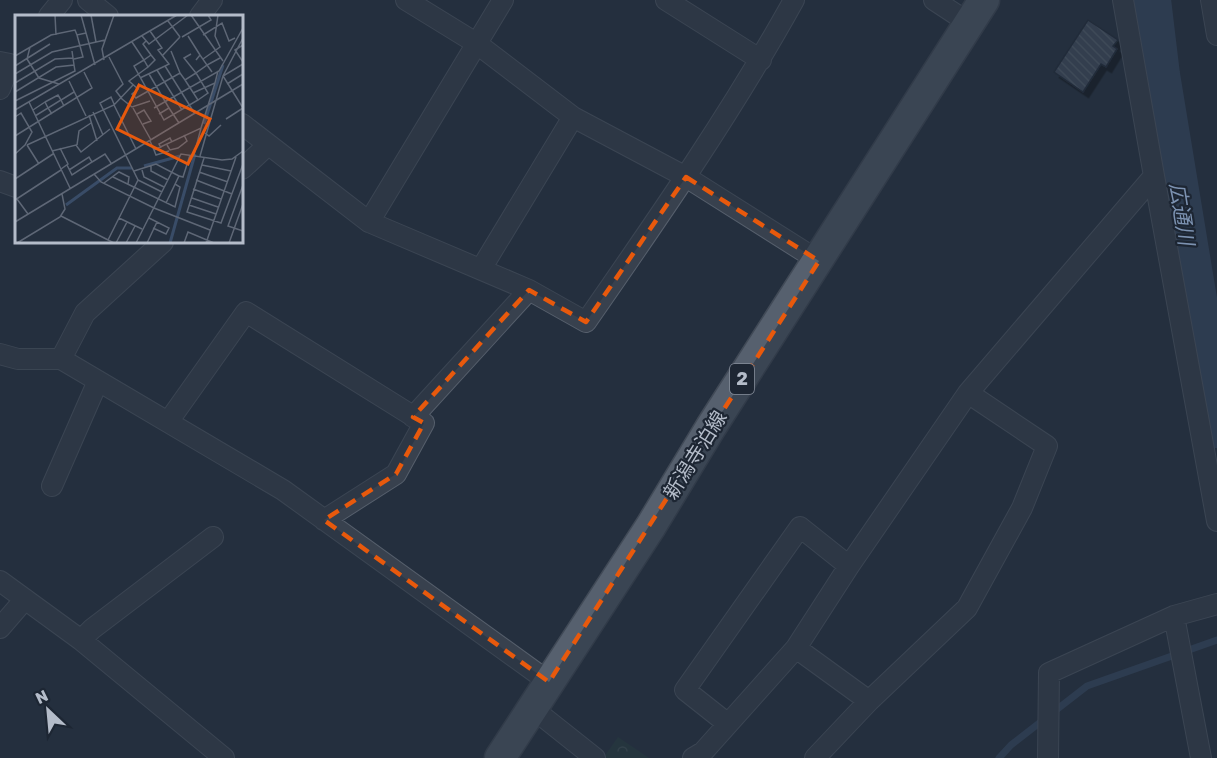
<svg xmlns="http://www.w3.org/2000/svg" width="1217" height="758" font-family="Rubik,'Noto Sans JP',sans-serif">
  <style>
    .park { fill: url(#park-crowns) }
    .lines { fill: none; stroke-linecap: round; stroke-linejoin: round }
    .stream { stroke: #394c67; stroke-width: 7 }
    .river { stroke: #394c67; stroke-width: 42 }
    .building { fill: url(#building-back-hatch); stroke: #1f2835; stroke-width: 1.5; filter: url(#shadow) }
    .street-casing { stroke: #565f6c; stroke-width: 22 }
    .primary-casing { stroke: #414a57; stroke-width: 33 }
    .street { stroke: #38414e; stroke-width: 20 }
    .primary { stroke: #56606e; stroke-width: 30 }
    .marked { fill: none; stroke: #e8590c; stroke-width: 4.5; stroke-dasharray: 12 8; stroke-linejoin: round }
    .labels { text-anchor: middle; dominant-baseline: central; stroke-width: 4.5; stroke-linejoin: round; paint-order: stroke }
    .shield { fill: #1d2633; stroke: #878f9c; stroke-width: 1.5 }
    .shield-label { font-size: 18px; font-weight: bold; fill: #b4bcc9 }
    .street-label { font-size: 20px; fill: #b4bcc9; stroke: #1d2633 }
    .water-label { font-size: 21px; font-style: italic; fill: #7c92b1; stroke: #1d2633 }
    .inset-river { fill: none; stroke: #394c67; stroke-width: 3 }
    .inset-road { fill: none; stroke: #5e6776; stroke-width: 1.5 }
    .view { fill: #e8590c; fill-opacity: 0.15; stroke: #e8590c; stroke-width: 3 }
    .inset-edge { fill: none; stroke: #b4bcc9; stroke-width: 3 }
  </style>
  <defs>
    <pattern id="park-crowns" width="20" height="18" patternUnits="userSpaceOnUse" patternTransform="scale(1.5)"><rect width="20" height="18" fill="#263c3f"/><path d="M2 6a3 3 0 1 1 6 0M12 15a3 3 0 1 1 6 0" fill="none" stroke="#435659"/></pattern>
    <pattern id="building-back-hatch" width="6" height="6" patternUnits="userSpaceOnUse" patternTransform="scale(1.5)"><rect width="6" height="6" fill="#455162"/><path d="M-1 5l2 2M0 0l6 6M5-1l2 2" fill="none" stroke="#5d6877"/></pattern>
    <filter id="shadow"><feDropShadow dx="5.5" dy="5.5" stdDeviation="0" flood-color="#0009"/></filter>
  </defs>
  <rect width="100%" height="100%" fill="#242f3e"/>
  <!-- park -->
  <path class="park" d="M 618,737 L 649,758 L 606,758 L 604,757 Z"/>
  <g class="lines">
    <!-- stream -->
    <path class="stream" d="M 999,758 L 1011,745 L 1087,686 L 1217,640"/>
    <!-- river -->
    <path class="river" d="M 1150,0 L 1159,75 L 1217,427"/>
  </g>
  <!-- building -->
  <path class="building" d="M 1088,20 L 1118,40 L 1113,46 L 1117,49 L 1106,67 L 1101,64 L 1083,92 L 1054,72 Z"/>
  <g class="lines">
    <defs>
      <path id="street" d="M 88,0 L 108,16
        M 406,0 L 476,43 L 573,117 L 481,269
        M 666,0 L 761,60
        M 934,0 L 969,23
        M 1123,0 L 1154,176
        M 1211,0 L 1217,35
        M 49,16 L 62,0
        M 200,16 L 212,0
        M 0,62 L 10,64 L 0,89
        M 573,117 L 686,177 L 819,261
        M 242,124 L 369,222 L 529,290 L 586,322 C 659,217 732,112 794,0
        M 242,169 L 268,145
        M 0,181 L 16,187
        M 369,222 L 503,0
        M 0,354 L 18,359 L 61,359 L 85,313 L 163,242
        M 61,359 L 283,490 L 549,682
        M 413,417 L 529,290
        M 168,422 L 246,312 L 424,423 L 396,474 L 324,520
        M 52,486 L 98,381
        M 0,581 L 81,640 L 224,758
        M 1174,616 L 1201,758
        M 0,628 L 25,599
        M 81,640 L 92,629 L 213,537
        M 796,648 L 869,701 L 967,608 L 1022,508 L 1047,446 L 968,393
        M 532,708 L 595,758
        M 728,724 L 685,690 L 800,527 L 849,566
        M 693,758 L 703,752 L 796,648 L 849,566 L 968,393 L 1154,176 L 1217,521
        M 815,758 L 869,701
        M 1048,758 L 1049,673 L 1174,616 L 1217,604"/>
      <path id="primary" d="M 500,758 L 651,526 L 711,427 L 984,0"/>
    </defs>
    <!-- street casing -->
    <use href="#street" class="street-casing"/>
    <!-- primary casing -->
    <use href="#primary" class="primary-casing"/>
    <!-- street -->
    <use href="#street" class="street"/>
    <!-- primary -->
    <use href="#primary" class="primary"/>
  </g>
  <!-- marked area -->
  <path d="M0 0H1217V758H0ZM 686,177 L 819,261 L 549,682 L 324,520 L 396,474 L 424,423 L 413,417 L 529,290 L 586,322 Z" fill="#242f3e" fill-opacity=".55" fill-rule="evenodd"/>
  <path class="marked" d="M 686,177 L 819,261 L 549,682 L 324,520 L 396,474 L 424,423 L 413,417 L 529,290 L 586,322 Z"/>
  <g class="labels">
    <!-- shield labels -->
    <rect class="shield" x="730" y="364" width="24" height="30" rx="4.5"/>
    <g class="shield-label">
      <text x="742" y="379">2</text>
    </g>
    <!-- street labels -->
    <g class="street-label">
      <text transform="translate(695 455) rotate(-58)">新潟寺泊線</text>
    </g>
    <!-- water labels -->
    <g class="water-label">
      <text transform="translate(1182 214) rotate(81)">広通川</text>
    </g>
  </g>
  <!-- overview -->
  <g transform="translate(15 15)">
    <rect width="228" height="228" fill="#242f3e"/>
    <path class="inset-river" d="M 189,109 L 208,50M 129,151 L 165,141M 51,190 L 102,153 L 117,153M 155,228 L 180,139"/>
    <path class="inset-road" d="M 40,0 L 41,20M 66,0 L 80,50M 76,0 L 81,27M 176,0 L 208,46M 153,6 L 165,22M 135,16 L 147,33 L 143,35 L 154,49 L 150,51 L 180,99M 188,20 L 207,8 L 214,26 L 220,23M 127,21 L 134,29 L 173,0M 173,21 L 185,40M 167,22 L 196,5 L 193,0M 228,23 L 208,61 L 228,93M 131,26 L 128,29 L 136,40 L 140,45 L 133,52 L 129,45 L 136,40M 117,27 L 129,45 L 119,51 L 149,105 L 183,85 L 170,65M 228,30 L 220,35 L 228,47M 15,32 L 12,44 L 24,63 L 44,69M 156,36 L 165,58M 0,41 L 36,20 L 60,15 L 62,20 L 71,18M 147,41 L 165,22M 94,42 L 108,69 L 101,76 L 107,84 L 117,92 L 135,86M 59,44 L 68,42 L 62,20M 188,44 L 205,32 L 200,21 L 203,0M 89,45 L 87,34 L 99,0M 181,45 L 185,40 L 192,50 L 181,58 L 193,78 L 183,85M 0,51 L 35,29M 133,52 L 114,66 L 123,74 L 117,79 L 121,83 L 165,58 L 170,65 L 181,58 L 169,43 L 176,39M 142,55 L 167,95M 197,57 L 192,50 L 205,43M 0,59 L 37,37 L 90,25M 134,59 L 154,93 L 144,99M 125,63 L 150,51M 54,66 L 71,101M 0,68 L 40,44 L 58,43M 212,69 L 228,59M 0,77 L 41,52 L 59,50 L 57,36M 178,78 L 200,68 L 203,56M 0,86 L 60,56 L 59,50M 14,87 L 55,173M 30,87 L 43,80 L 46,85 L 33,93 L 37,99M 99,90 L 121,134M 49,91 L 46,85 L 59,77M 118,93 L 136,125M 139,93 L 204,56 L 228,13M 154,93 L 164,108M 0,95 L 162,0M 18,95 L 30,87 L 33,93 L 20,101M 78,97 L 88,120M 122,99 L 129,95 L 136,106 L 128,109M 74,100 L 82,126M 0,102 L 6,98 L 17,117 L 10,130 L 0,139M 211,104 L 228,93M 186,113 L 200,68M 190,118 L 194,121 L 206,110M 0,121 L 77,73 L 69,57M 135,126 L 139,135 L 186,113 L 179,140M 12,130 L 99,90 L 118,70M 12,130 L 24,149M 62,130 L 64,116 L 76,108M 152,130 L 155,135 L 163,133 L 172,126 L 169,120M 45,133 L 53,149 L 46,154M 146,133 L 144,129 L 155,123 L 157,127M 139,135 L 141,140 L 154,136M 37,136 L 61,130 L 66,137 L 95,114M 185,141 L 208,61 L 228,49M 189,143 L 172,197 L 206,208 L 228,149M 77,147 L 90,139 L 96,148M 52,150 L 57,160 L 77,147 L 74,142 L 54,155M 187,150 L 216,156M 136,151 L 136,156 L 153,165M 127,155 L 129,162 L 149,172M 119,156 L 141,149 L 164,161M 184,157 L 213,167M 79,159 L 86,167 L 139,193 L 195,215M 98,162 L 160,192 L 165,172 L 160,169M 0,164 L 38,139M 123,165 L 147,177M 181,165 L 217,179M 89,168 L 104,157 L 114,162 L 113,169M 228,170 L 213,211 L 228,216M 178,174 L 206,184M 177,183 L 203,192M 2,184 L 13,199M 0,185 L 46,155M 151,188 L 164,161 L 168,162 L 175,140M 174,190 L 201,199M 46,201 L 99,228M 104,203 L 127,214M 134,203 L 154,213 L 151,219 L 138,213M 0,207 L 228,69M 93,225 L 123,165 L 85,88 L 96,82 L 99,89M 2,228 L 45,202 L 50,194 L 47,179M 101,228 L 112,207M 111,228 L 120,211M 121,228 L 166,139 L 207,145 L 217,144 L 228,136M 132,228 L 142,207M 169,228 L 173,217 L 199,228M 191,228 L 221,142M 214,228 L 228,189"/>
    <path class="view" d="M 124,70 L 195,104 L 173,149 L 102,114 Z"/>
    <rect width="228" height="228" class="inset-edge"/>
  </g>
  <!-- north arrow -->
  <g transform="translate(48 710) rotate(334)" stroke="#1d2633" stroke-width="4.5" paint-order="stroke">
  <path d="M0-4.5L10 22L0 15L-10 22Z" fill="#b4bcc9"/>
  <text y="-9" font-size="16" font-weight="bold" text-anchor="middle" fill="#b4bcc9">N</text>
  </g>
</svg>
